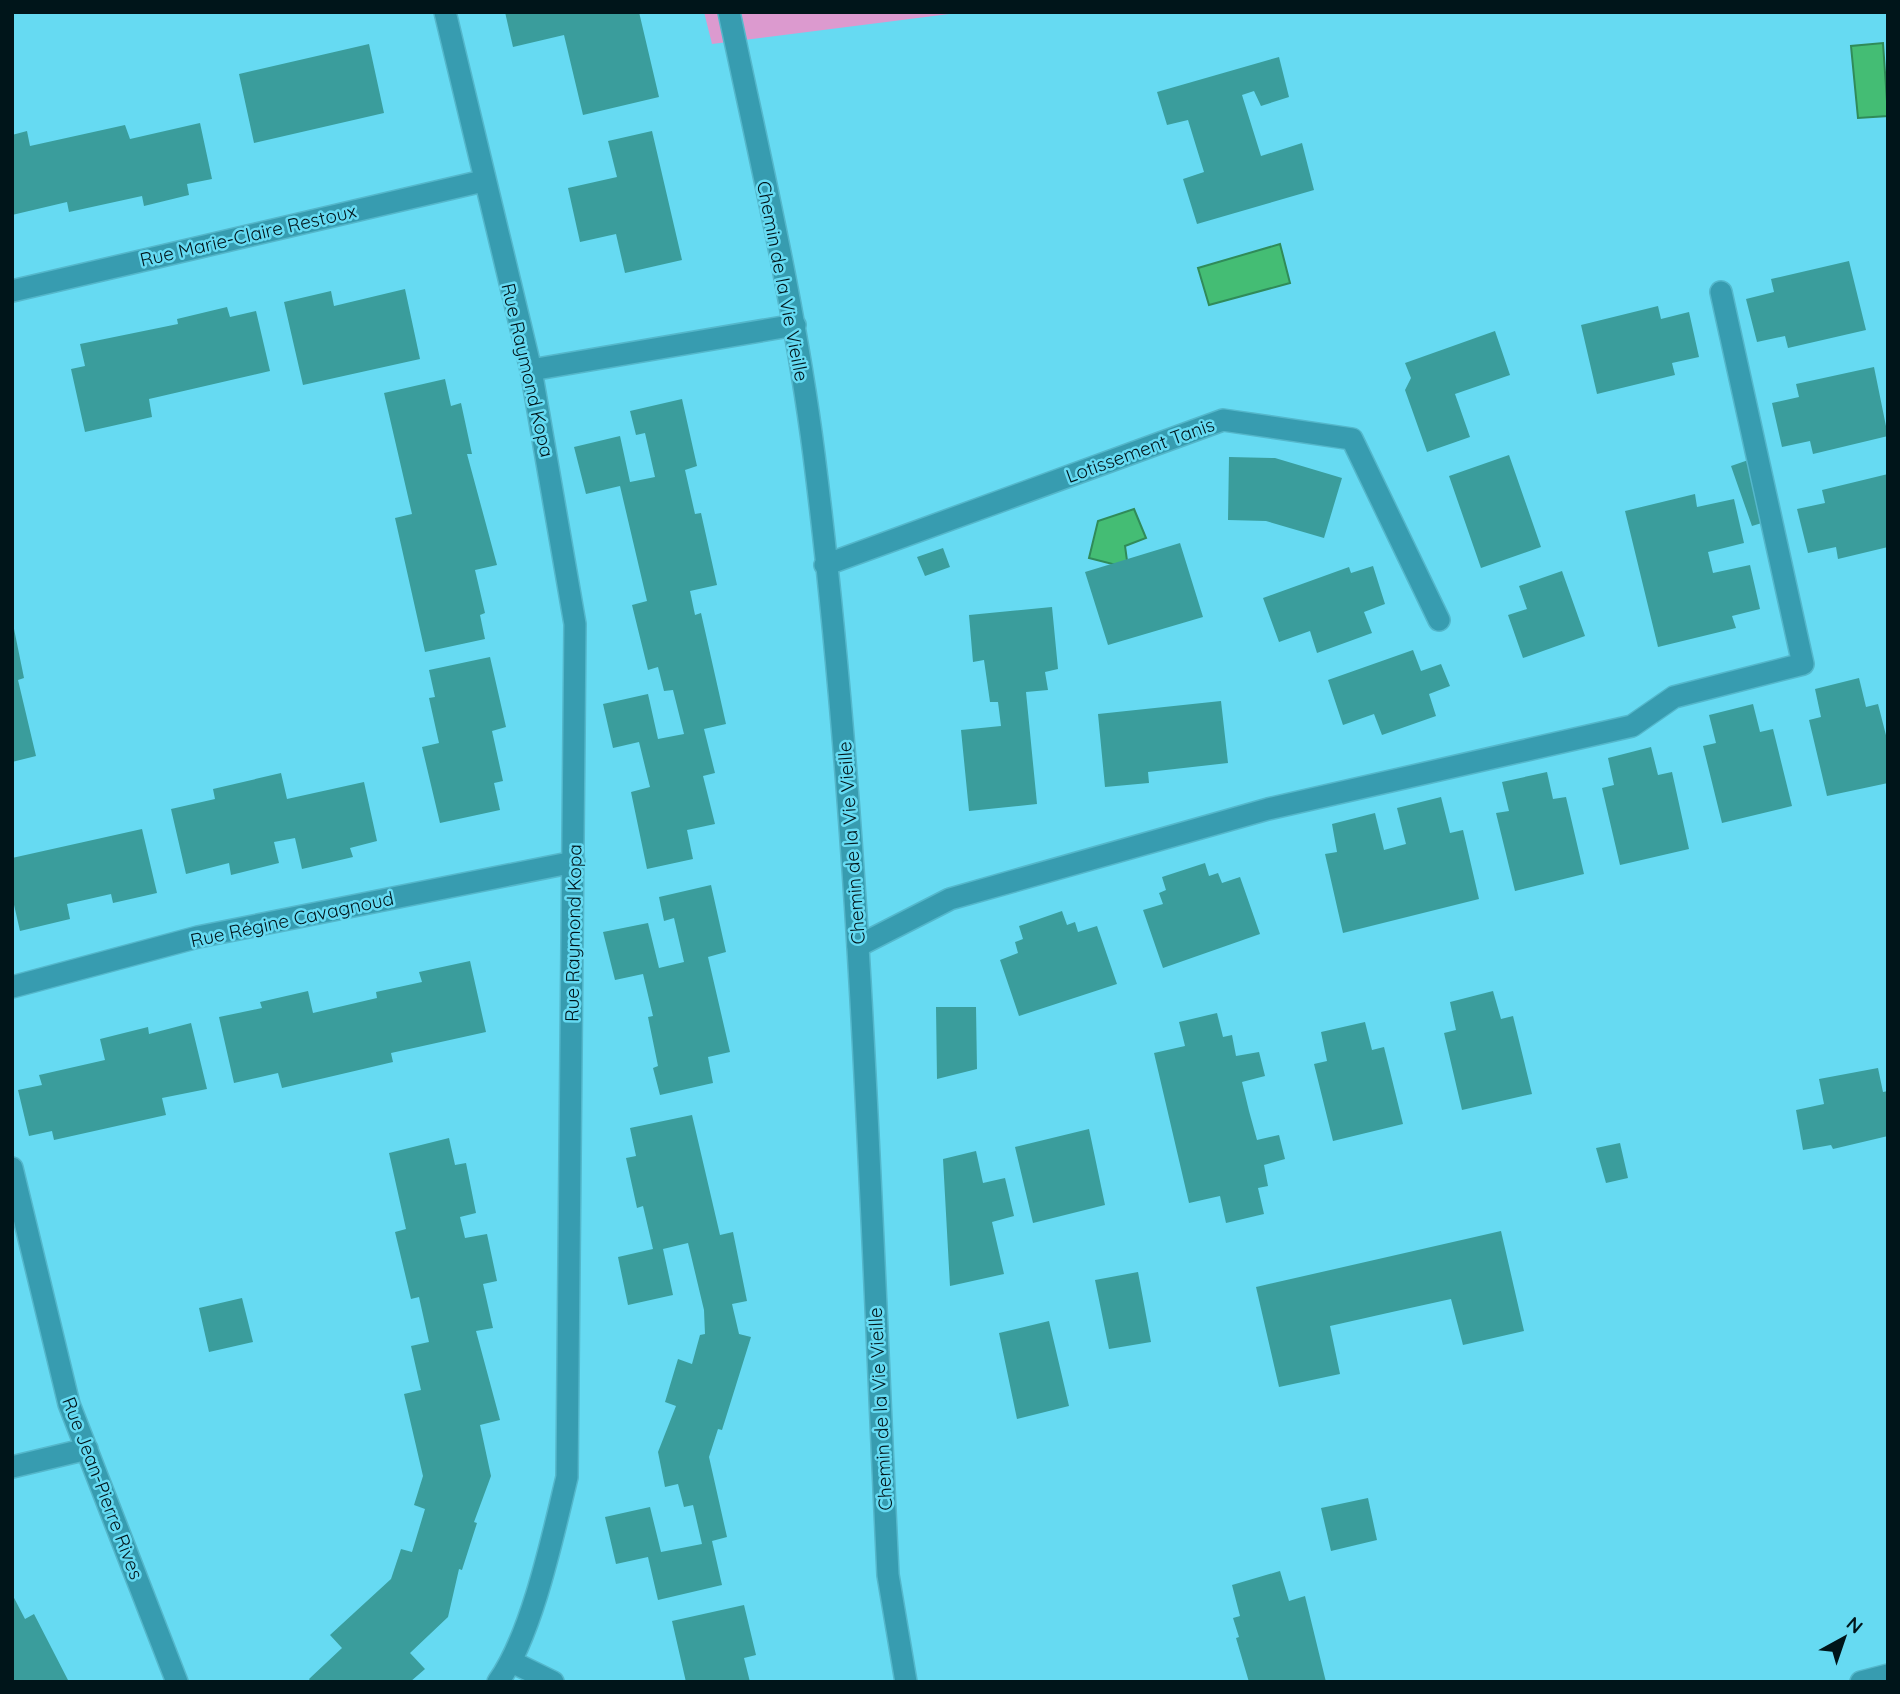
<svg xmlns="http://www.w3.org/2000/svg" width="1900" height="1694" font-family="Quicksand,sans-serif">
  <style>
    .green { fill: #dc9acf }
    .water { fill: #44bd74; stroke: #308b59; stroke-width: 2 }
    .building { fill: #3a9d9c }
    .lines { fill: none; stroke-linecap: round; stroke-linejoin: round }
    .lane-casing { stroke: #54b7cb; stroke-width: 24 }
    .street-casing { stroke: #54b7cb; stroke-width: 24 }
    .lane { stroke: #379cb0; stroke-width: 21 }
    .street { stroke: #379cb0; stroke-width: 21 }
    .labels { text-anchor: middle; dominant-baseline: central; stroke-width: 5; stroke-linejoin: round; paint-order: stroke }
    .street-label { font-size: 19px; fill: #00151a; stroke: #66daf2 }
  </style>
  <rect width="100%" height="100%" fill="#66daf2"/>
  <!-- green -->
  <path class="green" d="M 704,12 L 965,12 L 712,44 Z"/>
  <!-- water -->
  <path class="water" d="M 1883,43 L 1888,116 L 1858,118 L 1851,46 Z
    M 1280,244 L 1290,283 L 1209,305 L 1198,268 Z
    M 1134,509 L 1146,538 L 1125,546 L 1128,568 L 1089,558 L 1098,521 Z"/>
  <!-- building -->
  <path class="building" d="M 505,12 L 639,12 L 659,97 L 583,115 L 564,35 L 513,47 Z
    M 369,44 L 384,113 L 254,143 L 239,74 Z
    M 1279,57 L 1289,97 L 1261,106 L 1254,91 L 1242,95 L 1261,156 L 1302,143 L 1314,190 L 1197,224 L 1183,179 L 1204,172 L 1188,120 L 1167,125 L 1157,92 Z
    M 200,123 L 212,179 L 187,184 L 189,195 L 144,206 L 142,196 L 69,212 L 67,202 L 12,215 L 12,135 L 27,131 L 30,146 L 125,125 L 130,139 Z
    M 652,131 L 682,260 L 625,273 L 616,234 L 580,242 L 568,188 L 617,177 L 608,141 Z
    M 1849,261 L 1866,330 L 1788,348 L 1785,336 L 1757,342 L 1746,299 L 1774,292 L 1771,279 Z
    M 405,289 L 420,359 L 303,385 L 284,302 L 331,291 L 334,306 Z
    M 1658,306 L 1661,319 L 1689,312 L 1699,357 L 1672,363 L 1675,375 L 1597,394 L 1581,325 Z
    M 227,307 L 230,317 L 256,311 L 270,371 L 149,399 L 152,417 L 85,432 L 71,369 L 85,366 L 80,344 L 178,324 L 177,319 Z
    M 1495,331 L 1510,375 L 1455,394 L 1470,437 L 1427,452 L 1405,390 L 1411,378 L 1405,363 Z
    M 1874,367 L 1888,436 L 1813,454 L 1810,441 L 1782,447 L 1772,403 L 1799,397 L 1796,384 Z
    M 445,379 L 451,406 L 461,403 L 472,454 L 467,454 L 497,565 L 475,570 L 485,613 L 480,615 L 485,639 L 425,652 L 395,518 L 412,514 L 384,393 Z
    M 682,399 L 697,466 L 685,470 L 695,514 L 701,513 L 717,585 L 690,591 L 695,615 L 701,613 L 726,724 L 704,729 L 715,773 L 703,776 L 715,824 L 687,830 L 693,859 L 647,869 L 631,792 L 650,787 L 639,742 L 613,748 L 603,704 L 648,694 L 658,739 L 684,734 L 673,690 L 664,691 L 658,667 L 648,670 L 632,605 L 647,601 L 620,486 L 586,494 L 574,447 L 620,436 L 630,482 L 655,477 L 645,433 L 636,435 L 630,411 Z
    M 1509,455 L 1541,547 L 1481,568 L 1449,476 Z
    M 1760,456 L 1778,518 L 1752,526 L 1731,466 Z
    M 1229,457 L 1275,458 L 1342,478 L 1324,538 L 1266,521 L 1228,520 Z
    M 1888,474 L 1888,547 L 1838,559 L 1836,547 L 1808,553 L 1797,509 L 1825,503 L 1822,490 Z
    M 1695,494 L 1697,507 L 1734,499 L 1744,543 L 1708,552 L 1713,573 L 1750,565 L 1760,609 L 1732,616 L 1736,628 L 1658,647 L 1625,511 Z
    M 1180,543 L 1203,617 L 1108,645 L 1085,572 Z
    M 943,548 L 950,567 L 925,576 L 917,557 Z
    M 1373,566 L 1385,604 L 1364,612 L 1372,633 L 1317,653 L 1310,631 L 1279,642 L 1263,598 L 1349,567 L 1351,573 Z
    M 1562,571 L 1585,636 L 1523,658 L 1508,615 L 1527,609 L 1519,586 Z
    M 1052,607 L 1058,669 L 1045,672 L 1048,690 L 1026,692 L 1037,804 L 969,811 L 961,730 L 1001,726 L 998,702 L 990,702 L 984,660 L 973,662 L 969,615 Z
    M 12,619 L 24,678 L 18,680 L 36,756 L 12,762 Z
    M 1413,650 L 1421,671 L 1441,664 L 1450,686 L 1429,694 L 1436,716 L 1382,735 L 1374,714 L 1343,725 L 1328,680 Z
    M 490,657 L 506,727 L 492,731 L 503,781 L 494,783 L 500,810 L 440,823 L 422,747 L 439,743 L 429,698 L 435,697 L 429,670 Z
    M 1859,678 L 1866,707 L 1878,704 L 1888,743 L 1888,783 L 1827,796 L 1809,720 L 1821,717 L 1815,689 Z
    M 1221,701 L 1228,763 L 1148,772 L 1149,783 L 1105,787 L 1098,714 Z
    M 1753,704 L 1760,732 L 1773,729 L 1792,806 L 1722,823 L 1703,746 L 1716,743 L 1709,715 Z
    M 1651,747 L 1658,775 L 1672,772 L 1689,849 L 1620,865 L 1602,788 L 1614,785 L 1608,758 Z
    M 1547,772 L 1553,799 L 1566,797 L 1584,874 L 1515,891 L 1496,813 L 1509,811 L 1502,782 Z
    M 281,773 L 287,799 L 364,782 L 377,841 L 350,848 L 353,857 L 302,869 L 295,838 L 274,842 L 279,863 L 231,875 L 229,863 L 186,874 L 171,809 L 215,799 L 213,789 Z
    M 1441,797 L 1450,833 L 1463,830 L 1479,899 L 1343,933 L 1325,854 L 1337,852 L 1332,824 L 1375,813 L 1384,850 L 1406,844 L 1397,808 Z
    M 142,829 L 157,893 L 113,903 L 111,894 L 67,904 L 70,919 L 20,931 L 12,896 L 12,858 Z
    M 1205,863 L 1209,876 L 1218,873 L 1222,883 L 1240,877 L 1260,934 L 1163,968 L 1143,910 L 1163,904 L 1159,893 L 1166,890 L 1162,877 Z
    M 711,885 L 726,952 L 708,957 L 730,1052 L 708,1057 L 713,1083 L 660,1095 L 653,1068 L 658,1066 L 648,1017 L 653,1016 L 643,974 L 615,980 L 603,932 L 648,923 L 659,968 L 684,962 L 674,918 L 664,921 L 659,897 Z
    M 1062,911 L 1067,925 L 1075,922 L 1078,932 L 1097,926 L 1117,984 L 1019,1016 L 1000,960 L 1018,953 L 1015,942 L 1023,939 L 1019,926 Z
    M 470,961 L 486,1032 L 391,1053 L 393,1062 L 282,1088 L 278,1073 L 234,1083 L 219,1017 L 262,1008 L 260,1002 L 308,991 L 313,1013 L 377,998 L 376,992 L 422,982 L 419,972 Z
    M 1493,991 L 1501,1019 L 1513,1016 L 1532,1094 L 1462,1110 L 1444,1033 L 1456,1030 L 1450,1002 Z
    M 936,1007 L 976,1007 L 977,1069 L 937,1079 Z
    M 1217,1013 L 1223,1037 L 1232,1035 L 1236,1056 L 1259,1052 L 1265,1076 L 1242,1082 L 1249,1111 L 1257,1140 L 1279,1135 L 1285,1159 L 1264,1165 L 1268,1186 L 1258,1188 L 1264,1214 L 1226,1223 L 1220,1196 L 1189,1203 L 1154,1053 L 1185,1046 L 1179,1022 Z
    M 1365,1022 L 1372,1050 L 1384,1047 L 1403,1124 L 1333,1141 L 1314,1064 L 1327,1061 L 1321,1032 Z
    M 191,1023 L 207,1089 L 162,1098 L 166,1115 L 54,1140 L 52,1131 L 29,1136 L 18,1090 L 42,1085 L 39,1075 L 105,1060 L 100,1039 L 148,1027 L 149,1034 Z
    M 1878,1068 L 1883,1092 L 1888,1091 L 1888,1136 L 1833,1149 L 1831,1145 L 1803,1150 L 1796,1110 L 1824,1104 L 1819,1079 Z
    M 692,1115 L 720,1235 L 733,1232 L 747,1301 L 732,1304 L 739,1334 L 751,1337 L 722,1430 L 718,1429 L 709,1457 L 727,1537 L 712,1541 L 722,1585 L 658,1600 L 648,1557 L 616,1564 L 605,1517 L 650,1507 L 661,1552 L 702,1544 L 693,1505 L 684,1507 L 678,1484 L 665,1487 L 658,1452 L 676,1406 L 665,1402 L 678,1359 L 692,1364 L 700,1335 L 705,1334 L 704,1310 L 688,1243 L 663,1249 L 673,1295 L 628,1305 L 618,1257 L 653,1249 L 643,1206 L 637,1208 L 626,1158 L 636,1156 L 630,1128 Z
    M 1089,1129 L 1105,1205 L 1033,1223 L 1015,1147 Z
    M 449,1138 L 455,1165 L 466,1163 L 476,1213 L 460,1217 L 465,1238 L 487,1234 L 497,1281 L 483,1284 L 493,1328 L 476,1331 L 500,1420 L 480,1425 L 491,1476 L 474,1522 L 477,1523 L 462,1570 L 459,1569 L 448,1617 L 410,1653 L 425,1669 L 410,1682 L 311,1682 L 309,1679 L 342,1648 L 330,1635 L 391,1579 L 401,1549 L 412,1552 L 425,1509 L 414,1505 L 423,1476 L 404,1394 L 421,1390 L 411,1346 L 429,1342 L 419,1297 L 411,1299 L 395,1232 L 406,1229 L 389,1153 Z
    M 1620,1143 L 1628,1178 L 1606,1183 L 1596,1148 Z
    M 976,1151 L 983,1183 L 1005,1178 L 1014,1216 L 992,1222 L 1004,1274 L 950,1286 L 943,1159 Z
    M 1501,1231 L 1524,1331 L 1463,1345 L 1451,1299 L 1392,1312 L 1330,1326 L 1340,1374 L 1279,1387 L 1256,1287 Z
    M 1138,1272 L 1151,1342 L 1109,1349 L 1095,1280 Z
    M 242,1298 L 253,1342 L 209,1352 L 199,1308 Z
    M 1049,1321 L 1069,1406 L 1017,1419 L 999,1333 Z
    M 1368,1498 L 1377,1540 L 1331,1551 L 1321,1508 Z
    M 1280,1571 L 1289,1601 L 1305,1596 L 1326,1682 L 1249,1682 L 1236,1638 L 1239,1637 L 1233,1618 L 1240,1616 L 1232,1585 Z
    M 12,1594 L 25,1619 L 34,1614 L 69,1682 L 12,1682 Z
    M 744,1605 L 756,1655 L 744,1658 L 750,1682 L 686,1682 L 672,1621 Z"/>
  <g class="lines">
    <defs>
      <path id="lane" d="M 858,946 L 950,899 L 1268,809 L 1632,726 L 1674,697 L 1803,664 L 1721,292"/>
      <path id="street" d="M 445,12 L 531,370 L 575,624 L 567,1477 C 553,1535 532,1635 498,1682
        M 729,12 C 760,159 795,306 814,455 C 861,826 870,1201 888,1575 L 906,1682
        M 12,291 L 483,181
        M 531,370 L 795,325
        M 825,565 L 1223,420 L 1352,439 L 1439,620
        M 12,987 L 198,937 L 574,862
        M 12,1168 L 69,1404 L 177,1682
        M 12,1467 L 87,1449
        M 512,1662 L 553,1682
        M 1861,1682 L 1888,1675"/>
    </defs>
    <!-- lane casing -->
    <use href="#lane" class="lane-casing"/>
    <!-- street casing -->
    <use href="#street" class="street-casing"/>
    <!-- lane -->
    <use href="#lane" class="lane"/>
    <!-- street -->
    <use href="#street" class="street"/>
  </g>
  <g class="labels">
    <!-- street labels -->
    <g class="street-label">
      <text transform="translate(248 235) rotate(-13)">Rue Marie-Claire Restoux</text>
      <text transform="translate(783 281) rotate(79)">Chemin de la Vie Vieille</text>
      <text transform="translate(528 370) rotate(77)">Rue Raymond Kopa</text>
      <text transform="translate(1140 450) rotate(-20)">Lotissement Tanis</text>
      <text transform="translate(851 843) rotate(-94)">Chemin de la Vie Vieille</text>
      <text transform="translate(292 919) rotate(-12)">Rue Régine Cavagnoud</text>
      <text transform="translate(573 933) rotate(-89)">Rue Raymond Kopa</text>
      <text transform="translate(880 1409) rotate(-93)">Chemin de la Vie Vieille</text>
      <text transform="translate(103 1488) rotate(69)">Rue Jean-Pierre Rives</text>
    </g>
  </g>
  <!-- border -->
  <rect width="1900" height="1694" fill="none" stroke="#00151a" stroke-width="28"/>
  <!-- north arrow -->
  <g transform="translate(1844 1638) rotate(40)" stroke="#66daf2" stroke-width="5" paint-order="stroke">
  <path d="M0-5L12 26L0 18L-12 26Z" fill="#00151a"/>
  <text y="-10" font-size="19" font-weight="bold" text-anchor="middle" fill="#00151a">N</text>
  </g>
</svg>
